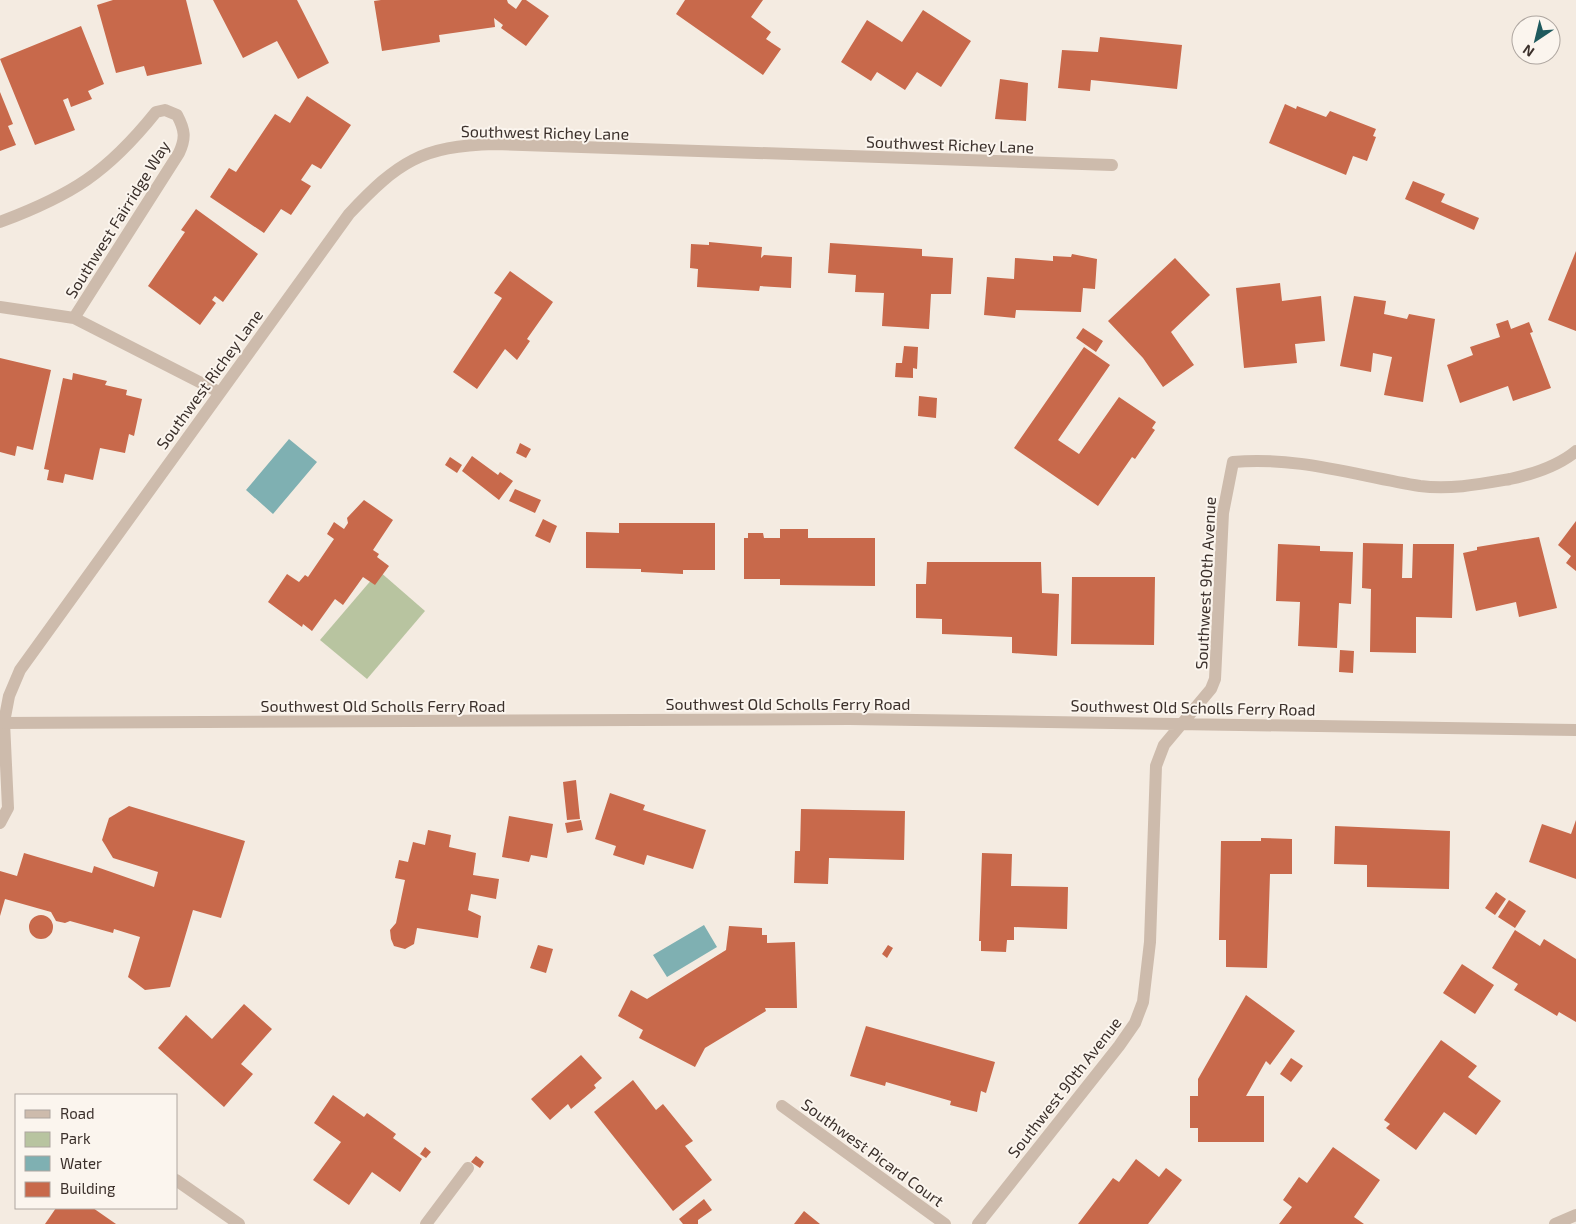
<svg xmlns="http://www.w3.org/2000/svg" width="1576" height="1224" font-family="'Exo 2',sans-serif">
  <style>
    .green { fill: #b8c4a0 }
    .water { fill: #7fb0b2 }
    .building { fill: #c8694b }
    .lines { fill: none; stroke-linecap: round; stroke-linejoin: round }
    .service { stroke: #cdbbac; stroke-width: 12 }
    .minor { stroke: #cdbbac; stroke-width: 12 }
    .labels { text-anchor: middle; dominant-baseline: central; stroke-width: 4; stroke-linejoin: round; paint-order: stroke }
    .street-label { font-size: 16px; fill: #3b302b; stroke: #fbf5ee }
  </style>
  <rect width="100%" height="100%" fill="#f4ebe1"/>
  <!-- green -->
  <path class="green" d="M 379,571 L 425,611 L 367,679 L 320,640 Z"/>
  <!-- water -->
  <path class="water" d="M 289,439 L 317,462 L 273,514 L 246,490 Z
    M 704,925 L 717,947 L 667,977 L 653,955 Z"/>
  <!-- building -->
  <path class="building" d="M 113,0 L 186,0 L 202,64 L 147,76 L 144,66 L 116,73 L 97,5 Z
    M 213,0 L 297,0 L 329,63 L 298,79 L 277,41 L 243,58 Z
    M 381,0 L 507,0 L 508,3 L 516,9 L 522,0 L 526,0 L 549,16 L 526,46 L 501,28 L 503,25 L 494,18 L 495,27 L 439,35 L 440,42 L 382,51 L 374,1 Z
    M 685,0 L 763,0 L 751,17 L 771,32 L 766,39 L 781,49 L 763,75 L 676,14 Z
    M 923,10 L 971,41 L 941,87 L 917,72 L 905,90 L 877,72 L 871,81 L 841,62 L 867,20 L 902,42 Z
    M 81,26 L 104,84 L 88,91 L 92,99 L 71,107 L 68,98 L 63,100 L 75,130 L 35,145 L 0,59 Z
    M 1100,37 L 1182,45 L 1177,89 L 1091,80 L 1090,91 L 1058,88 L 1062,50 L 1098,52 Z
    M 1000,79 L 1028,83 L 1026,121 L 995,119 Z
    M 0,92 L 13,124 L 8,126 L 16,145 L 0,151 Z
    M 307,96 L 351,125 L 321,169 L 312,164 L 301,180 L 311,186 L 291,215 L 281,209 L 264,233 L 210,197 L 229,168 L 236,172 L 275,114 L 290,123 Z
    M 1285,104 L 1296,109 L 1297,106 L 1326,117 L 1330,111 L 1376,129 L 1373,136 L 1376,137 L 1367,161 L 1353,156 L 1346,175 L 1269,143 Z
    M 1413,181 L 1445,194 L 1441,202 L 1479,218 L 1474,230 L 1405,199 Z
    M 196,209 L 258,254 L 223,302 L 215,296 L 212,300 L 216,303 L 200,325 L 148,286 L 185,232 L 181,230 Z
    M 709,242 L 762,247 L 761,258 L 764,255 L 792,257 L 791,288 L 760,286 L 759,291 L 697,287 L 698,269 L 690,268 L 691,244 L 709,245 Z
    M 830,243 L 922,249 L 922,256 L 953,258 L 951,294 L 931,294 L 929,329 L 882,326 L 884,293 L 855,292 L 856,275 L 828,273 Z
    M 1576,251 L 1576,331 L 1548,320 Z
    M 1072,254 L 1097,259 L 1095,289 L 1083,288 L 1081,312 L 1016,310 L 1015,318 L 984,315 L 987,277 L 1014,279 L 1015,258 L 1053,261 L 1053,256 L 1071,257 Z
    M 1175,258 L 1210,295 L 1171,332 L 1194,365 L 1163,387 L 1143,358 L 1108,321 Z
    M 510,271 L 553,302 L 527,339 L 530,341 L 517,360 L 505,349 L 477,389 L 453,372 L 502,298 L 494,293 Z
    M 1280,283 L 1282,301 L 1321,296 L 1325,341 L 1295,344 L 1297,363 L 1244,368 L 1236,288 Z
    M 1354,296 L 1386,301 L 1384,314 L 1407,319 L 1409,314 L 1435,319 L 1423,402 L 1384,395 L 1392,357 L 1373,353 L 1371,372 L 1340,366 Z
    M 1508,320 L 1511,329 L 1529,322 L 1533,332 L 1530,333 L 1551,388 L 1513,401 L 1508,386 L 1460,403 L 1447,365 L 1473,355 L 1470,347 L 1500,337 L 1496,324 Z
    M 1083,328 L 1103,341 L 1096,352 L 1076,338 Z
    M 904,346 L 918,347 L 917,369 L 913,368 L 913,378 L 895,377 L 896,363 L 902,363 Z
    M 1084,347 L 1110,365 L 1058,440 L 1079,454 L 1119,397 L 1156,422 L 1152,428 L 1155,430 L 1135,459 L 1132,457 L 1098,506 L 1014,448 Z
    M 0,358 L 51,370 L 33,450 L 17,446 L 15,456 L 0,452 Z
    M 73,373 L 107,381 L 105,385 L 127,390 L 126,395 L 142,399 L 134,436 L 129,434 L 125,453 L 100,448 L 93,480 L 65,474 L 63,483 L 47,480 L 49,470 L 44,469 L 63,378 L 72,380 Z
    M 919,396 L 937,398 L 936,418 L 918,416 Z
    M 520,443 L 531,449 L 526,458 L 516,453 Z
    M 472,456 L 498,475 L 500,472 L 513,481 L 499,500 L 462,471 Z
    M 450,457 L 462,465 L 457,473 L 445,465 Z
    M 515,489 L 541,500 L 535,513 L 509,501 Z
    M 364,500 L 393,520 L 373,550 L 379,554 L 377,557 L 389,566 L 375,585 L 363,577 L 343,605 L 335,599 L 312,631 L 303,624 L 302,627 L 268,602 L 287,574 L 299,582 L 305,575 L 308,577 L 334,539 L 327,534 L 334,522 L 344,529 L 348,523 L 347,518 Z
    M 543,519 L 557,526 L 550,543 L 535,536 Z
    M 1576,521 L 1576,571 L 1566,563 L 1571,556 L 1558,545 Z
    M 619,523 L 715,523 L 715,570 L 683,570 L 683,574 L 641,572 L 641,569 L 586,568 L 586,532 L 619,533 Z
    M 780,529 L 808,529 L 808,538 L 875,538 L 875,586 L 780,585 L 780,579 L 744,579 L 744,538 L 748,538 L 748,533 L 763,533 L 764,538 L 780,538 Z
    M 1539,537 L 1557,608 L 1519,617 L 1516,602 L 1476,611 L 1463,553 L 1477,550 L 1477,547 Z
    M 1363,543 L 1403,544 L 1402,578 L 1412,578 L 1413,544 L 1454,544 L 1452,618 L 1416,617 L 1416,653 L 1370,652 L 1371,589 L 1362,588 Z
    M 1278,544 L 1320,546 L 1320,551 L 1353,552 L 1351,604 L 1339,603 L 1337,648 L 1298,646 L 1300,602 L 1276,601 Z
    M 927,562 L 1041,562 L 1042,593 L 1059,594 L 1057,656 L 1012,653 L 1012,637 L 942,634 L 942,619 L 916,618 L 916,584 L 926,584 Z
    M 1072,577 L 1155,577 L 1154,645 L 1071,644 Z
    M 1340,650 L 1354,651 L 1353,673 L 1339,672 Z
    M 576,780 L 580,819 L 567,820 L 563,782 Z
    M 610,793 L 645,805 L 643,810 L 706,830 L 693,869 L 647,855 L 644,865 L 613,855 L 616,846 L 595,839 Z
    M 129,806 L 245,841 L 221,918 L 193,910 L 170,987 L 145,990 L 128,977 L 140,937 L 114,929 L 113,933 L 70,921 L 65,923 L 56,921 L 51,912 L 5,899 L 0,916 L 0,871 L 17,876 L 24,853 L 92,873 L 94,866 L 154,887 L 158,872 L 113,858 L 102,840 L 109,818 Z
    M 801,809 L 905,811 L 904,860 L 829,858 L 828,884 L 794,883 L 795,851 L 800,851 Z
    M 509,816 L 553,824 L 547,858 L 531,855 L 529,862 L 502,857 Z
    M 581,820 L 583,830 L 567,833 L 565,823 Z
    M 1576,820 L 1576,879 L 1529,862 L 1542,824 L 1571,834 Z
    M 1335,826 L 1450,831 L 1449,889 L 1367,887 L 1367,865 L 1334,864 Z
    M 428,830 L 451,835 L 449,847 L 476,853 L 473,875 L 499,879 L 496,899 L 471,894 L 468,910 L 481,916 L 478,938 L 417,928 L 414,944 L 405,949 L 394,946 L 391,939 L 390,930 L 396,923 L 405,880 L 395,878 L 399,860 L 408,862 L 413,842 L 425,845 Z
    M 1261,838 L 1292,839 L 1292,874 L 1270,874 L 1267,968 L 1226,967 L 1226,940 L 1219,940 L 1221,841 L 1261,841 Z
    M 982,853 L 1012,854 L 1011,886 L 1068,887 L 1067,929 L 1014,927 L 1014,940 L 1007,940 L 1006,952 L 981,951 L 981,941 L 979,941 Z
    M 1496,892 L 1506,899 L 1495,915 L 1485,908 Z
    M 1509,900 L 1526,911 L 1515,928 L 1498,917 Z
    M29 927a12 12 0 1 1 24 0a12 12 0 1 1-24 0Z
    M 729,926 L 762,928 L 762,935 L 767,935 L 767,943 L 795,942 L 797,1008 L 765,1008 L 766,1011 L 705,1048 L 695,1067 L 639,1038 L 643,1030 L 618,1016 L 631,990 L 647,999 L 726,950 Z
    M 1515,930 L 1540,946 L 1544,939 L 1576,959 L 1576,1022 L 1559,1012 L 1557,1016 L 1514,990 L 1518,984 L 1492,968 Z
    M 538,945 L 553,949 L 546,973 L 530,968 Z
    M 888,945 L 893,948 L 887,958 L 882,954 Z
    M 1462,964 L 1494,985 L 1475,1014 L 1443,993 Z
    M 1246,995 L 1295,1031 L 1270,1065 L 1266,1061 L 1246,1096 L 1264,1096 L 1264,1142 L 1198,1142 L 1198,1128 L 1190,1128 L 1190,1096 L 1198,1096 L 1198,1079 Z
    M 244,1004 L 272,1029 L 241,1064 L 253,1074 L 224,1107 L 158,1048 L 186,1015 L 212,1039 Z
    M 866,1026 L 995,1062 L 986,1093 L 981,1091 L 977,1112 L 950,1105 L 951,1101 L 886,1082 L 885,1086 L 850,1076 Z
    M 1441,1040 L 1477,1066 L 1468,1077 L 1501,1101 L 1476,1135 L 1444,1112 L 1416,1150 L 1386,1128 L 1390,1124 L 1384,1120 Z
    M 581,1055 L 602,1078 L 594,1085 L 596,1088 L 571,1109 L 568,1104 L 550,1120 L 531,1099 Z
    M 1291,1058 L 1303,1066 L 1291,1082 L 1280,1074 Z
    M 633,1080 L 656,1110 L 663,1104 L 693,1141 L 685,1146 L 712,1180 L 673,1211 L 594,1112 Z
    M 333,1095 L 364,1117 L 367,1113 L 396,1134 L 393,1138 L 422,1159 L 400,1192 L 372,1172 L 349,1205 L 313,1180 L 341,1142 L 314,1123 Z
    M 425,1147 L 431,1152 L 426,1158 L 420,1154 Z
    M 1333,1147 L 1380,1180 L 1354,1217 L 1364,1224 L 1279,1224 L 1292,1207 L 1283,1200 L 1299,1177 L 1307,1183 Z
    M 476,1156 L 484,1162 L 480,1168 L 471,1162 Z
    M 1136,1159 L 1159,1177 L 1166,1168 L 1182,1180 L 1148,1224 L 1078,1224 L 1113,1178 L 1119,1182 Z
    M 704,1199 L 712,1210 L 698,1220 L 698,1224 L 683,1224 L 679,1219 Z
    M 56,1208 L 93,1208 L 116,1224 L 45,1224 Z
    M 804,1211 L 820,1224 L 794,1224 Z"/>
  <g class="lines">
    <!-- service -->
    <path class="service" d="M 0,823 L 8,808 L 4,722
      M 426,1224 L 468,1168"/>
    <!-- minor -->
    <path class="minor" d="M 0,222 C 72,195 107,173 156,112 L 165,110 L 177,115 C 185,130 186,138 179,153 L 74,318
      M 0,307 L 74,318 L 219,392
      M 4,722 L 9,696 L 20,670 L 349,214 C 398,162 421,146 495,144 L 1112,165
      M 0,723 L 849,719 L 1576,730
      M 782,1106 L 945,1224
      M 176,1180 L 239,1224
      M 978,1224 L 1119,1046 L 1135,1023 L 1143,1002 L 1150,942 L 1156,766 L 1164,745 L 1211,689 L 1215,679 L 1223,513 L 1233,462 C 1298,456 1357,476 1420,486 C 1450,490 1481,484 1510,479 C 1533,474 1558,466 1576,451
      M 1555,1224 L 1576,1215"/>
  </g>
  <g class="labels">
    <!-- street labels -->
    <g class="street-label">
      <text transform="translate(545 132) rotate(1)">Southwest Richey Lane</text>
      <text transform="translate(950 144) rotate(2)">Southwest Richey Lane</text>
      <text transform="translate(117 219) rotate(-58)">Southwest Fairridge Way</text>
      <text transform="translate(209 379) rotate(-54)">Southwest Richey Lane</text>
      <text transform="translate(1205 583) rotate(-87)">Southwest 90th Avenue</text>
      <text x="788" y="703">Southwest Old Scholls Ferry Road</text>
      <text x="383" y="705">Southwest Old Scholls Ferry Road</text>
      <text transform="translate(1193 707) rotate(1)">Southwest Old Scholls Ferry Road</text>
      <text transform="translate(1064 1087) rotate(-52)">Southwest 90th Avenue</text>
      <text transform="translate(873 1152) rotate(36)">Southwest Picard Court</text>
    </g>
  </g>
  <!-- legend -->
  <rect x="15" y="1094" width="162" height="115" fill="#fbf5ee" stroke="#aea6a0"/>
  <rect x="25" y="1110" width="25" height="8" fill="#cdbbac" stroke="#aea6a0"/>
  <text x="60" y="1119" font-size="15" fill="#3b302b">Road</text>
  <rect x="25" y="1132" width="25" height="15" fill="#b8c4a0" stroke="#aea6a0"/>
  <text x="60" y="1144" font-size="15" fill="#3b302b">Park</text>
  <rect x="25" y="1156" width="25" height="15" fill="#7fb0b2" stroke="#aea6a0"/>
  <text x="60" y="1169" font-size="15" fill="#3b302b">Water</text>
  <rect x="25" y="1182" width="25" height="15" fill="#c8694b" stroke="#aea6a0"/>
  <text x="60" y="1194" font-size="15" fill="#3b302b">Building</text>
  <!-- north arrow -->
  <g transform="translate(1536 40) rotate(215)"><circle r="24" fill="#fbf5ee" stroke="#aea6a0"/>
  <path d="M0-4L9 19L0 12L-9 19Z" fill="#1f5a5e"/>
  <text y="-8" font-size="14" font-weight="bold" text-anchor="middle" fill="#3b302b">N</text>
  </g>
</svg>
